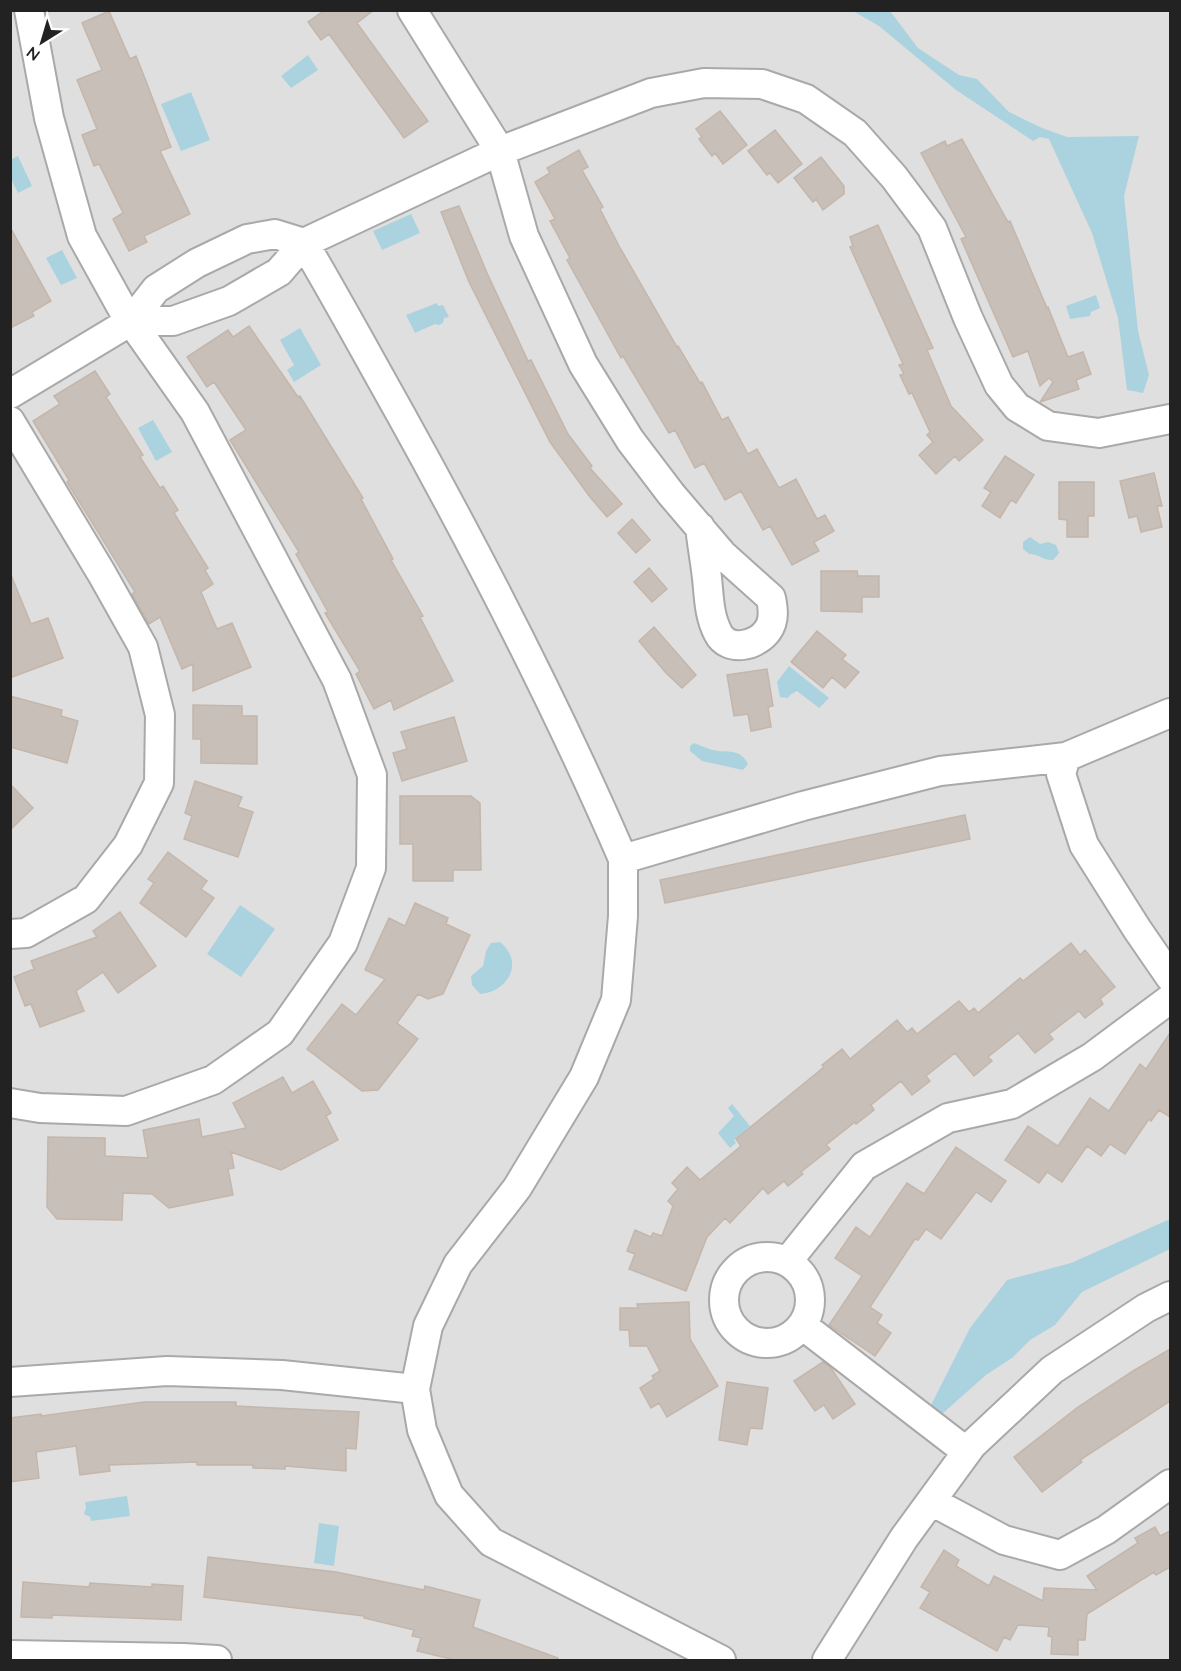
<svg xmlns="http://www.w3.org/2000/svg" width="1181" height="1671" font-family="Quicksand,sans-serif">
  <style>
    .residential { fill: #e0dfdf }
    .water { fill: #aad3df }
    .building { fill: #c7bfb8; stroke: #c4b6ab; stroke-width: 1.5 }
    .lines { fill: none; stroke-linecap: round; stroke-linejoin: round }
    .minor-casing { stroke: #a9a9a9; stroke-width: 32 }
    .minor { stroke: #fff; stroke-width: 28 }
  </style>
  <rect width="100%" height="100%" fill="#f2efe9"/>
  <!-- residential -->
  <path class="residential" d="M 11,11 L 1170,11 L 1170,1660 L 11,1660 Z"/>
  <!-- water -->
  <path class="water" d="M 853,11 L 890,11 L 918,48 L 959,75 L 977,79 L 1009,112 L 1042,128 L 1067,137 L 1139,136 L 1124,196 L 1138,331 L 1149,375 L 1143,393 L 1127,390 L 1118,318 L 1092,233 L 1049,139 L 1040,137 L 1033,141 L 956,90 L 879,26 Z
    M 308,55 L 318,70 L 291,88 L 281,76 Z
    M 191,92 L 210,140 L 181,151 L 161,104 Z
    M 18,156 L 32,186 L 18,193 L 11,179 L 10,160 Z
    M 411,214 L 420,233 L 382,250 L 373,231 Z
    M 62,250 L 77,278 L 61,285 L 46,258 Z
    M 1096,295 L 1100,308 L 1091,312 L 1090,316 L 1070,319 L 1066,306 Z
    M 437,303 L 438,306 L 443,305 L 449,317 L 444,318 L 443,323 L 439,325 L 435,324 L 415,333 L 406,315 Z
    M 300,328 L 321,365 L 294,382 L 287,370 L 294,365 L 280,340 Z
    M 153,420 L 172,452 L 156,461 L 138,428 Z
    M 1030,537 L 1040,544 L 1048,542 L 1056,545 L 1059,553 L 1053,560 C 1044,561 1039,554 1029,554 L 1023,549 L 1023,542 Z
    M 789,666 L 829,698 L 819,708 L 797,691 L 790,695 L 788,698 L 780,697 L 777,682 Z
    M 694,743 C 702,746 710,750 718,751 C 732,752 741,750 748,764 L 743,770 L 702,761 L 690,751 L 690,746 Z
    M 240,905 L 275,929 L 241,977 L 207,954 Z
    M 500,942 C 525,962 508,992 480,994 L 472,985 L 471,976 L 483,966 L 486,951 L 491,943 Z
    M 732,1104 L 750,1126 L 734,1140 L 736,1143 L 730,1148 L 718,1133 L 734,1116 L 728,1108 Z
    M 1170,1219 L 1170,1249 L 1082,1292 L 1055,1325 L 1030,1340 L 1012,1358 L 986,1375 L 942,1414 L 931,1405 L 970,1328 L 1007,1280 L 1071,1263 Z
    M 127,1496 L 130,1516 L 91,1521 L 90,1517 L 84,1514 L 86,1507 L 85,1502 Z
    M 319,1523 L 339,1526 L 334,1566 L 314,1563 Z"/>
  <!-- building -->
  <path class="building" d="M 325,10 L 374,10 L 357,23 L 428,121 L 404,138 L 329,34 L 321,40 L 308,22 Z
    M 109,11 L 130,59 L 136,56 L 146,81 L 171,147 L 160,151 L 190,214 L 144,236 L 147,242 L 129,251 L 113,219 L 123,213 L 99,164 L 94,166 L 82,135 L 97,129 L 77,80 L 102,70 L 82,23 Z
    M 720,111 L 747,145 L 723,164 L 715,153 L 712,156 L 699,139 L 702,137 L 696,129 Z
    M 775,130 L 802,164 L 778,183 L 770,173 L 767,175 L 748,151 Z
    M 962,139 L 1008,222 L 1010,221 L 1047,308 L 1048,307 L 1068,357 L 1083,352 L 1091,374 L 1076,380 L 1079,389 L 1040,402 L 1053,382 L 1049,378 L 1040,386 L 1028,351 L 1013,357 L 961,239 L 966,237 L 921,153 L 945,141 L 947,146 Z
    M 579,150 L 588,167 L 582,170 L 603,207 L 600,209 L 619,246 L 677,347 L 678,346 L 700,383 L 702,382 L 722,420 L 728,417 L 748,454 L 757,449 L 779,488 L 796,479 L 817,519 L 825,515 L 834,531 L 814,542 L 819,551 L 792,565 L 770,526 L 763,530 L 741,491 L 725,500 L 704,463 L 695,468 L 675,430 L 669,433 L 623,356 L 621,358 L 567,260 L 570,258 L 550,221 L 555,219 L 535,182 L 550,173 L 547,168 Z
    M 821,157 L 844,186 L 844,194 L 823,210 L 816,199 L 813,202 L 794,178 Z
    M 459,206 L 487,273 L 528,361 L 531,360 L 568,434 L 592,466 L 590,468 L 622,504 L 607,517 L 590,497 L 550,442 L 469,282 L 441,212 Z
    M 878,225 L 933,348 L 927,350 L 951,406 L 983,440 L 959,461 L 955,456 L 936,474 L 919,455 L 933,442 L 927,435 L 930,432 L 912,393 L 909,394 L 900,375 L 904,374 L 899,365 L 903,364 L 850,247 L 853,246 L 850,237 Z
    M 10,227 L 51,301 L 32,312 L 34,316 L 10,328 Z
    M 249,326 L 298,397 L 300,396 L 363,498 L 361,499 L 393,559 L 391,560 L 423,616 L 420,617 L 453,681 L 394,710 L 391,700 L 374,709 L 356,674 L 360,671 L 325,613 L 328,612 L 296,554 L 299,552 L 230,440 L 246,430 L 214,382 L 207,387 L 187,357 L 228,330 L 233,337 Z
    M 95,371 L 110,394 L 106,397 L 143,455 L 140,457 L 160,488 L 163,486 L 178,510 L 174,513 L 208,568 L 205,570 L 213,584 L 201,592 L 217,629 L 232,623 L 251,667 L 193,691 L 193,664 L 182,669 L 160,617 L 149,624 L 132,594 L 135,592 L 67,482 L 69,480 L 33,421 L 60,404 L 54,396 Z
    M 1005,456 L 1034,475 L 1016,503 L 1011,500 L 1000,518 L 982,506 L 991,492 L 984,488 Z
    M 1154,473 L 1162,506 L 1157,506 L 1162,527 L 1141,532 L 1137,516 L 1129,518 L 1120,481 Z
    M 1059,482 L 1094,482 L 1094,516 L 1088,516 L 1088,537 L 1067,537 L 1067,520 L 1059,519 Z
    M 632,519 L 650,540 L 636,553 L 618,533 Z
    M 649,568 L 667,589 L 652,602 L 634,582 Z
    M 821,571 L 857,571 L 858,576 L 879,576 L 879,597 L 862,597 L 862,612 L 821,611 Z
    M 11,575 L 31,624 L 48,618 L 63,658 L 10,678 Z
    M 654,627 L 696,675 L 682,688 L 666,673 L 639,641 Z
    M 817,631 L 846,655 L 842,659 L 859,672 L 845,688 L 832,677 L 823,688 L 791,662 Z
    M 767,669 L 773,706 L 768,707 L 771,727 L 751,731 L 748,714 L 734,716 L 727,675 Z
    M 10,696 L 62,710 L 61,716 L 78,721 L 67,763 L 10,747 Z
    M 193,705 L 242,706 L 242,716 L 257,716 L 257,764 L 201,763 L 201,739 L 193,739 Z
    M 454,717 L 467,761 L 402,781 L 393,753 L 407,749 L 401,732 Z
    M 195,781 L 242,797 L 238,807 L 253,812 L 238,857 L 184,839 L 192,816 L 185,813 Z
    M 10,784 L 33,808 L 10,830 Z
    M 400,796 L 471,796 L 480,803 L 481,870 L 453,870 L 453,881 L 413,881 L 413,844 L 400,844 Z
    M 965,815 L 970,839 L 665,903 L 660,880 Z
    M 168,852 L 207,881 L 201,889 L 214,898 L 186,937 L 140,903 L 154,883 L 148,879 Z
    M 415,903 L 448,918 L 446,924 L 470,935 L 443,994 L 428,999 L 418,994 L 397,1023 L 418,1039 L 378,1090 L 362,1091 L 307,1049 L 342,1004 L 356,1015 L 385,979 L 365,970 L 389,918 L 405,926 Z
    M 120,912 L 156,966 L 118,993 L 103,972 L 76,991 L 84,1011 L 40,1027 L 31,1004 L 25,1006 L 14,977 L 34,969 L 31,961 L 97,937 L 93,931 Z
    M 1071,943 L 1080,955 L 1085,950 L 1115,987 L 1100,999 L 1103,1004 L 1085,1018 L 1079,1011 L 1049,1034 L 1053,1039 L 1035,1053 L 1018,1033 L 988,1057 L 992,1061 L 974,1076 L 955,1053 L 926,1076 L 930,1081 L 912,1095 L 901,1081 L 871,1105 L 874,1110 L 856,1124 L 855,1122 L 826,1145 L 830,1149 L 801,1172 L 803,1174 L 788,1186 L 784,1181 L 768,1194 L 763,1188 L 730,1223 L 725,1218 L 707,1237 L 686,1291 L 629,1269 L 635,1254 L 627,1251 L 635,1230 L 651,1237 L 653,1233 L 662,1236 L 673,1206 L 668,1201 L 678,1189 L 672,1183 L 687,1167 L 700,1180 L 741,1146 L 736,1139 L 824,1067 L 822,1065 L 842,1049 L 850,1059 L 897,1020 L 907,1032 L 912,1028 L 917,1034 L 959,1001 L 969,1012 L 974,1008 L 978,1013 L 1020,978 L 1023,981 Z
    M 1170,1033 L 1170,1117 L 1159,1110 L 1151,1121 L 1149,1119 L 1125,1154 L 1110,1144 L 1101,1156 L 1087,1146 L 1062,1182 L 1047,1172 L 1039,1183 L 1005,1160 L 1028,1126 L 1058,1146 L 1090,1098 L 1109,1111 L 1140,1064 L 1146,1069 Z
    M 283,1077 L 292,1093 L 313,1081 L 331,1113 L 326,1116 L 338,1140 L 281,1170 L 231,1152 L 234,1168 L 228,1169 L 233,1195 L 169,1208 L 152,1194 L 123,1193 L 122,1220 L 57,1219 L 47,1207 L 48,1137 L 105,1138 L 105,1156 L 148,1158 L 143,1130 L 199,1119 L 202,1137 L 246,1128 L 233,1103 Z
    M 956,1147 L 1006,1181 L 991,1202 L 976,1192 L 941,1239 L 926,1229 L 918,1240 L 915,1239 L 870,1307 L 882,1315 L 877,1323 L 891,1333 L 875,1356 L 829,1325 L 862,1276 L 835,1258 L 856,1227 L 870,1237 L 907,1183 L 924,1194 Z
    M 689,1302 L 690,1339 L 718,1386 L 667,1417 L 659,1403 L 651,1408 L 640,1388 L 654,1379 L 652,1376 L 660,1371 L 647,1346 L 630,1346 L 629,1330 L 620,1330 L 620,1308 L 638,1308 L 637,1304 Z
    M 1170,1349 L 1170,1401 L 1080,1460 L 1082,1462 L 1042,1492 L 1014,1457 L 1078,1407 L 1133,1371 Z
    M 823,1362 L 831,1368 L 855,1404 L 833,1419 L 824,1405 L 815,1411 L 794,1381 Z
    M 727,1382 L 768,1388 L 762,1429 L 750,1428 L 747,1445 L 719,1440 Z
    M 144,1402 L 236,1402 L 236,1406 L 359,1412 L 356,1449 L 346,1448 L 346,1471 L 285,1466 L 285,1469 L 253,1468 L 253,1465 L 197,1465 L 197,1462 L 109,1465 L 110,1471 L 80,1475 L 76,1446 L 36,1452 L 39,1478 L 10,1482 L 10,1418 L 41,1414 L 41,1416 Z
    M 1155,1527 L 1160,1536 L 1170,1531 L 1170,1567 L 1156,1575 L 1154,1572 L 1087,1614 L 1085,1640 L 1078,1640 L 1078,1655 L 1051,1654 L 1052,1637 L 1048,1636 L 1049,1627 L 1018,1625 L 1010,1640 L 1004,1637 L 997,1651 L 920,1608 L 930,1592 L 921,1587 L 944,1550 L 959,1560 L 956,1566 L 989,1586 L 994,1576 L 1043,1601 L 1044,1588 L 1097,1590 L 1087,1576 L 1138,1543 L 1135,1538 Z
    M 208,1557 L 336,1572 L 424,1590 L 425,1586 L 480,1600 L 473,1627 L 558,1658 L 558,1660 L 455,1660 L 417,1651 L 421,1638 L 412,1636 L 414,1630 L 364,1618 L 364,1616 L 204,1597 Z
    M 23,1582 L 89,1587 L 90,1583 L 152,1587 L 152,1584 L 183,1586 L 181,1620 L 52,1615 L 52,1618 L 21,1617 Z"/>
  <g class="lines">
    <defs>
      <path id="minor" d="M 412,10 L 500,151 L 524,236 L 583,364 L 630,440 L 671,494 L 723,555 L 771,598 C 773,608 775,620 768,630 C 757,646 728,653 718,633 C 709,616 709,597 707,578 C 705,561 702,544 700,527
        M 131,321 L 173,321 L 229,301 L 279,272 L 304,243 L 500,151 L 651,93 L 704,83 L 762,84 L 806,99 L 855,133 L 894,177 L 932,228 L 968,318 L 999,385 L 1017,407 L 1048,426 L 1099,433 L 1170,419
        M 10,394 L 131,321 L 156,289 L 197,263 L 247,239 L 275,234 L 304,243 C 337,299 368,356 400,413 C 481,559 557,706 623,859
        M 10,421 L 102,574 L 143,647 L 160,715 L 159,783 L 128,845 L 86,899 L 26,933 L 10,934
        M 1170,713 L 1066,757 L 1061,774 L 1084,845 L 1137,929 L 1170,977
        M 10,1103 L 40,1108 L 126,1111 L 213,1080 L 280,1033 L 343,943 L 371,868 L 372,775 L 337,680 L 195,412 L 123,310 L 82,236 L 49,118 L 29,10
        M724 1300a43 43 0 1 1 86 0a43 43 0 1 1-86 0Z
        M 787,1262 L 864,1166 L 948,1118 L 1012,1104 L 1092,1057 L 1170,999
        M 802,1325 L 967,1452
        M 10,1382 L 167,1371 L 282,1375 L 415,1389 L 422,1430 L 449,1495 L 491,1542 L 721,1660
        M 415,1389 L 428,1326 L 458,1264 L 517,1188 L 584,1077 L 616,1000 L 623,916 L 623,859 L 803,806 L 940,771 L 1066,757
        M 931,1501 L 1004,1540 L 1060,1555 L 1106,1530 L 1170,1484
        M 10,1655 L 183,1658 L 217,1660
        M 827,1660 L 904,1538 L 972,1445 L 1052,1370 L 1146,1308 L 1170,1296"/>
    </defs>
    <!-- minor casing -->
    <use href="#minor" class="minor-casing"/>
    <!-- minor -->
    <use href="#minor" class="minor"/>
  </g>
  <!-- border -->
  <rect width="1181" height="1671" fill="none" stroke="#222222" stroke-width="24"/>
  <!-- north arrow -->
  <g transform="translate(42 42) rotate(217)" stroke="#ffffff" stroke-width="4.5" paint-order="stroke">
  <path d="M0-4.5L10 22L0 15L-10 22Z" fill="#222222"/>
  <text y="-9" font-size="16" font-weight="bold" text-anchor="middle" fill="#222222">N</text>
  </g>
</svg>
